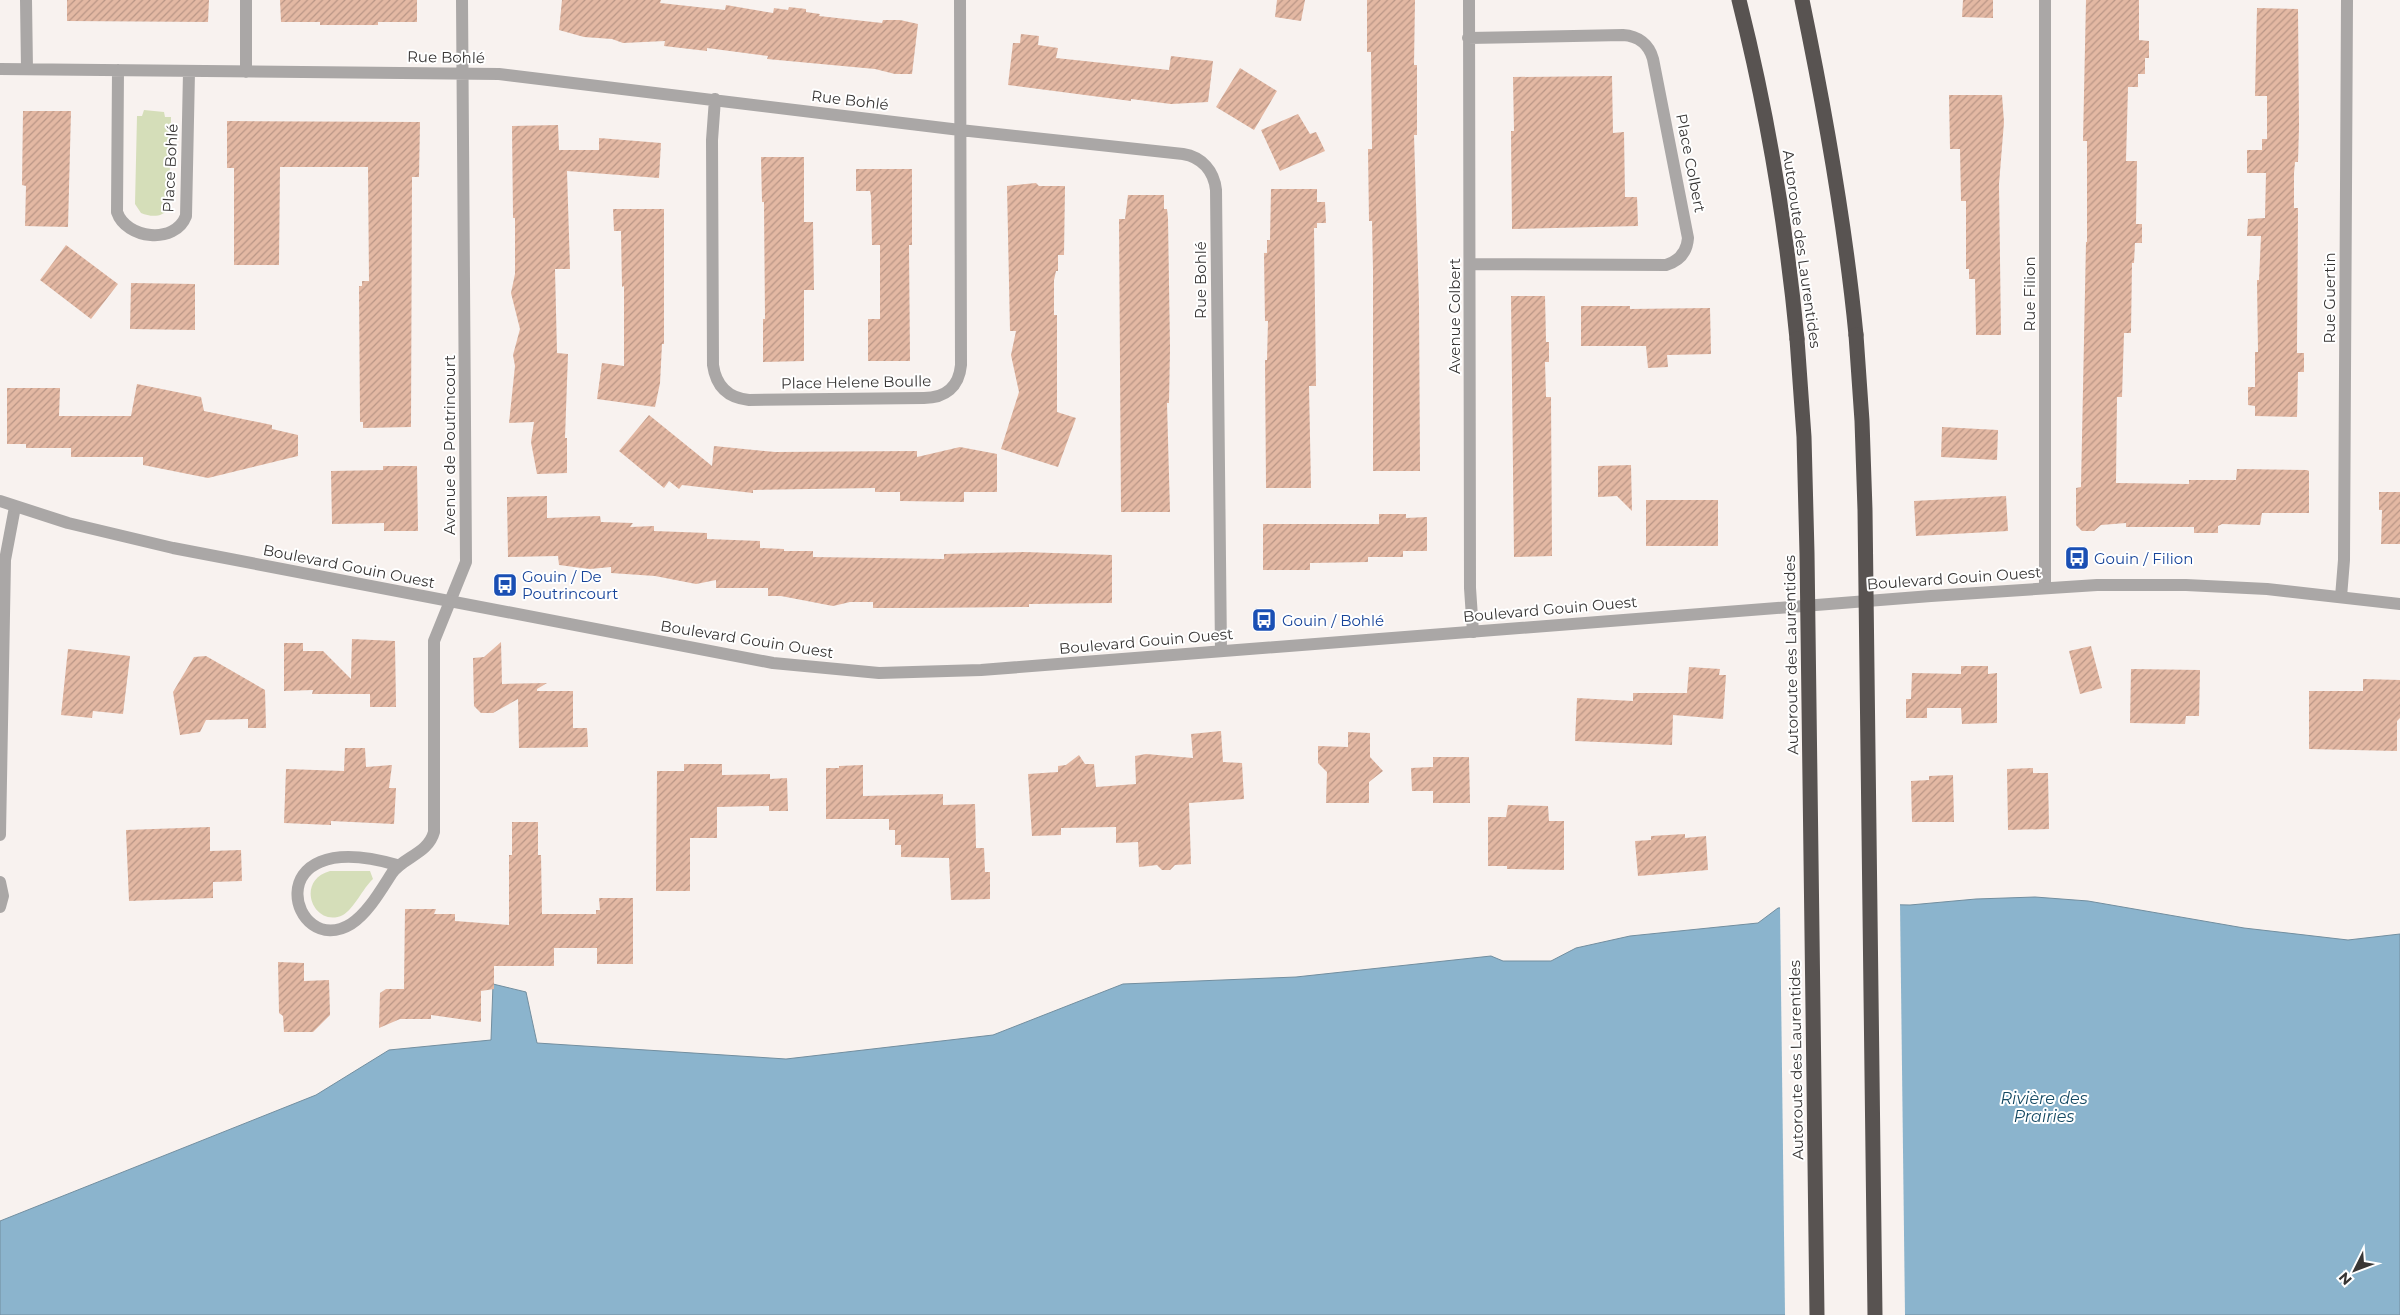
<svg xmlns="http://www.w3.org/2000/svg" width="2400" height="1315" font-family="Montserrat,sans-serif">
  <style>
    .green { fill: #d5deb9 }
    .water { fill: #8bb4cd; stroke: #728e9f }
    .pier { fill: #f8f2ef }
    .building { fill: url(#building-hatch) }
    .lines { fill: none; stroke-linecap: round; stroke-linejoin: round }
    .minor { stroke: #aaa7a6; stroke-width: 12 }
    .tertiary { stroke: #aaa7a6; stroke-width: 12 }
    .motorway { stroke: #585351; stroke-width: 15 }
    .motorway-bridge { stroke: #585351; stroke-width: 15 }
    .labels { text-anchor: middle; dominant-baseline: central; stroke-width: 4; stroke-linejoin: round; paint-order: stroke }
    .street-label { font-size: 15px; fill: #383635; stroke: #fff }
    .transit-label { font-size: 15px; fill: #164399; stroke: #fff; text-anchor: start }
    .water-label { font-size: 16px; font-style: italic; fill: #134862; stroke: #fff }
  </style>
  <defs>
    <pattern id="building-hatch" width="6" height="6" patternUnits="userSpaceOnUse" patternTransform="scale(1.25)"><rect width="6" height="6" fill="#e3b8a3"/><path d="M-1 1l2-2M0 6l6-6M5 7l2-2" fill="none" stroke="#b99686"/></pattern>
  </defs>
  <rect width="100%" height="100%" fill="#f8f2ef"/>
  <!-- green -->
  <path class="green" d="M 144,110 L 164,112 L 165,117 L 171,117 L 169,208 C 162,218 151,217 141,213 L 135,204 L 137,116 L 142,116 Z
    M 330,871 L 370,871 L 373,879 C 363,888 354,909 343,915 C 314,929 294,881 330,871 Z"/>
  <!-- water -->
  <path class="water" d="M 2035,897 L 2088,901 L 2244,928 L 2348,940 L 2400,934 L 2400,1315 L 0,1315 L 0,1221 L 316,1095 L 389,1050 L 491,1040 L 493,984 L 526,992 L 537,1043 L 786,1059 L 993,1035 L 1123,984 L 1296,977 L 1491,956 L 1503,961 L 1551,961 L 1576,948 L 1630,936 L 1758,923 L 1778,908 L 1856,904 L 1910,905 L 1976,899 Z"/>
  <!-- pier -->
  <path class="pier" d="M 1856,901 L 1900,903 L 1905,1315 L 1785,1315 L 1780,906 Z"/>
  <!-- building -->
  <path class="building" d="M 67,0 L 209,0 L 208,22 L 67,21 Z
    M 280,0 L 417,0 L 417,22 L 378,22 L 378,25 L 320,25 L 320,22 L 281,22 Z
    M 562,0 L 661,0 L 660,3 L 725,10 L 726,5 L 773,13 L 774,8 L 788,10 L 789,7 L 806,9 L 806,12 L 820,14 L 819,16 L 882,23 L 883,20 L 900,20 L 918,24 L 912,74 L 895,74 L 875,69 L 767,59 L 768,56 L 707,48 L 707,51 L 664,46 L 665,41 L 623,43 L 612,39 L 584,37 L 559,30 Z
    M 1277,0 L 1305,0 L 1301,21 L 1275,17 Z
    M 1367,0 L 1415,0 L 1414,65 L 1417,65 L 1417,135 L 1414,135 L 1419,303 L 1420,471 L 1373,471 L 1373,270 L 1372,221 L 1369,221 L 1368,149 L 1372,149 L 1371,52 L 1367,52 Z
    M 1963,0 L 1993,0 L 1993,18 L 1962,17 Z
    M 2086,0 L 2139,0 L 2139,40 L 2149,41 L 2149,58 L 2145,58 L 2145,74 L 2138,74 L 2138,87 L 2128,87 L 2126,161 L 2137,161 L 2136,224 L 2142,224 L 2142,243 L 2135,243 L 2134,263 L 2132,263 L 2131,333 L 2124,333 L 2122,397 L 2117,397 L 2116,483 L 2189,484 L 2189,480 L 2236,480 L 2237,469 L 2307,470 L 2309,471 L 2309,513 L 2262,513 L 2260,525 L 2222,524 L 2218,526 L 2218,533 L 2194,533 L 2194,527 L 2126,527 L 2126,523 L 2101,525 L 2094,531 L 2082,531 L 2076,525 L 2076,488 L 2081,487 L 2086,242 L 2087,242 L 2087,141 L 2083,141 Z
    M 2257,8 L 2298,9 L 2299,127 L 2298,162 L 2295,162 L 2294,173 L 2294,208 L 2298,208 L 2297,353 L 2304,353 L 2304,372 L 2298,372 L 2297,417 L 2255,416 L 2255,406 L 2248,405 L 2248,387 L 2255,387 L 2255,352 L 2258,352 L 2257,280 L 2259,280 L 2261,236 L 2247,236 L 2248,219 L 2265,218 L 2266,173 L 2247,173 L 2247,150 L 2262,150 L 2262,139 L 2267,139 L 2267,96 L 2255,96 Z
    M 1021,34 L 1039,36 L 1038,45 L 1058,48 L 1056,58 L 1169,70 L 1171,56 L 1213,61 L 1208,102 L 1171,104 L 1131,99 L 1131,101 L 1008,85 L 1013,43 L 1020,43 Z
    M 1240,68 L 1277,91 L 1254,130 L 1216,107 Z
    M 1612,76 L 1613,133 L 1624,132 L 1625,197 L 1637,197 L 1638,226 L 1512,229 L 1511,131 L 1514,131 L 1513,77 Z
    M 1949,95 L 2002,95 L 2004,122 L 1999,184 L 2001,335 L 1976,335 L 1975,279 L 1969,279 L 1969,269 L 1966,269 L 1966,201 L 1961,201 L 1960,149 L 1950,149 Z
    M 23,111 L 71,111 L 68,227 L 25,226 L 26,186 L 22,185 Z
    M 1298,114 L 1310,134 L 1316,132 L 1325,151 L 1280,171 L 1261,130 Z
    M 227,121 L 420,122 L 419,177 L 412,177 L 411,427 L 363,428 L 363,422 L 360,422 L 359,286 L 362,286 L 362,281 L 369,281 L 368,167 L 280,167 L 279,265 L 234,265 L 234,168 L 227,168 Z
    M 558,125 L 559,150 L 599,150 L 599,138 L 661,143 L 659,178 L 567,171 L 570,269 L 555,269 L 557,353 L 568,354 L 565,438 L 567,438 L 567,473 L 537,474 L 531,442 L 534,422 L 509,423 L 515,366 L 513,355 L 520,329 L 511,293 L 515,274 L 515,218 L 513,218 L 512,126 Z
    M 761,157 L 804,157 L 804,222 L 813,222 L 814,290 L 804,290 L 804,361 L 763,362 L 763,319 L 765,319 L 764,202 L 762,202 Z
    M 856,169 L 912,169 L 912,245 L 909,245 L 910,361 L 868,361 L 868,319 L 880,319 L 880,245 L 872,245 L 871,196 L 870,191 L 856,191 Z
    M 1036,183 L 1039,186 L 1065,186 L 1064,255 L 1058,255 L 1058,271 L 1056,271 L 1054,280 L 1054,315 L 1057,315 L 1057,412 L 1076,418 L 1058,467 L 1001,449 L 1019,392 L 1011,355 L 1016,331 L 1010,331 L 1007,186 Z
    M 1271,189 L 1317,189 L 1317,202 L 1325,202 L 1326,223 L 1317,223 L 1317,228 L 1314,228 L 1316,386 L 1309,386 L 1311,488 L 1266,488 L 1265,360 L 1267,360 L 1268,321 L 1265,321 L 1264,253 L 1267,253 L 1267,240 L 1270,240 Z
    M 1128,195 L 1164,195 L 1164,209 L 1167,209 L 1168,218 L 1170,348 L 1169,403 L 1167,403 L 1170,512 L 1121,512 L 1119,219 L 1125,219 Z
    M 613,209 L 664,209 L 664,344 L 662,344 L 660,383 L 655,407 L 597,399 L 602,363 L 624,366 L 624,286 L 622,287 L 621,231 L 614,231 Z
    M 66,245 L 118,284 L 91,319 L 40,280 Z
    M 131,283 L 195,284 L 195,330 L 130,329 Z
    M 1511,296 L 1545,296 L 1546,342 L 1549,342 L 1549,362 L 1545,362 L 1546,397 L 1551,397 L 1552,556 L 1514,557 Z
    M 1581,306 L 1630,306 L 1630,309 L 1710,308 L 1711,354 L 1667,355 L 1668,367 L 1648,368 L 1646,346 L 1581,346 Z
    M 137,384 L 201,397 L 204,411 L 272,425 L 272,429 L 298,435 L 298,456 L 208,478 L 143,465 L 143,457 L 71,457 L 71,448 L 26,448 L 26,444 L 7,444 L 7,388 L 60,388 L 59,416 L 131,416 Z
    M 649,415 L 712,466 L 714,446 L 775,452 L 917,451 L 917,457 L 960,447 L 997,454 L 997,492 L 964,492 L 964,502 L 900,501 L 900,492 L 875,492 L 875,488 L 753,490 L 753,493 L 682,485 L 679,489 L 669,481 L 664,488 L 619,451 Z
    M 1942,427 L 1998,430 L 1997,460 L 1941,457 Z
    M 1631,465 L 1632,511 L 1617,496 L 1598,497 L 1598,466 Z
    M 383,466 L 417,466 L 418,531 L 384,531 L 384,523 L 332,524 L 331,471 L 383,470 Z
    M 2379,492 L 2400,492 L 2400,544 L 2381,544 L 2382,510 L 2379,510 Z
    M 547,496 L 547,518 L 600,516 L 601,522 L 633,523 L 630,527 L 654,526 L 654,531 L 707,533 L 707,539 L 760,541 L 760,548 L 784,549 L 784,551 L 813,551 L 813,557 L 944,559 L 944,554 L 1024,552 L 1112,555 L 1112,603 L 1029,604 L 1029,607 L 922,608 L 873,608 L 873,602 L 850,602 L 833,606 L 781,596 L 768,596 L 768,588 L 716,588 L 716,580 L 696,584 L 655,576 L 611,573 L 611,567 L 590,569 L 559,565 L 558,556 L 508,557 L 507,497 Z
    M 2006,496 L 2008,531 L 1916,536 L 1914,501 Z
    M 1646,500 L 1718,500 L 1718,546 L 1646,546 Z
    M 1379,514 L 1406,514 L 1406,518 L 1427,517 L 1427,551 L 1403,551 L 1403,557 L 1368,557 L 1368,562 L 1310,563 L 1310,570 L 1263,570 L 1263,524 L 1379,524 Z
    M 352,639 L 395,641 L 396,707 L 370,707 L 370,694 L 312,694 L 313,690 L 284,691 L 284,643 L 303,643 L 303,651 L 323,651 L 351,679 Z
    M 501,642 L 502,684 L 547,683 L 537,689 L 537,691 L 573,691 L 573,728 L 587,728 L 588,747 L 519,748 L 518,699 L 493,713 L 481,713 L 474,706 L 473,658 L 484,657 Z
    M 2091,646 L 2102,688 L 2080,694 L 2069,651 Z
    M 68,649 L 130,656 L 123,714 L 93,711 L 92,718 L 61,715 Z
    M 206,656 L 265,690 L 266,728 L 248,728 L 248,719 L 206,720 L 200,732 L 180,735 L 173,692 L 194,657 Z
    M 1961,666 L 1988,666 L 1988,674 L 1997,673 L 1997,723 L 1962,724 L 1961,708 L 1927,708 L 1927,718 L 1906,718 L 1906,699 L 1911,699 L 1912,673 L 1961,674 Z
    M 1689,667 L 1720,669 L 1719,675 L 1726,675 L 1723,719 L 1673,715 L 1672,745 L 1575,741 L 1577,698 L 1633,701 L 1633,693 L 1687,693 Z
    M 2131,669 L 2200,670 L 2199,716 L 2186,716 L 2185,724 L 2130,723 Z
    M 2363,679 L 2400,680 L 2400,718 L 2397,721 L 2397,751 L 2309,749 L 2309,691 L 2363,691 Z
    M 1221,731 L 1223,762 L 1242,763 L 1244,799 L 1189,803 L 1191,864 L 1175,865 L 1170,870 L 1162,870 L 1157,865 L 1139,867 L 1138,842 L 1116,843 L 1116,827 L 1061,828 L 1061,835 L 1032,836 L 1028,774 L 1058,772 L 1058,766 L 1066,765 L 1079,755 L 1085,764 L 1094,764 L 1096,787 L 1136,784 L 1135,756 L 1146,754 L 1193,758 L 1191,734 Z
    M 1348,732 L 1370,733 L 1370,757 L 1383,771 L 1369,782 L 1369,803 L 1326,803 L 1327,772 L 1318,763 L 1318,746 L 1348,747 Z
    M 345,748 L 365,748 L 366,767 L 392,765 L 389,788 L 396,788 L 394,824 L 331,821 L 331,825 L 284,823 L 286,769 L 344,771 Z
    M 1433,757 L 1469,757 L 1470,803 L 1433,803 L 1433,791 L 1412,791 L 1411,768 L 1433,767 Z
    M 684,764 L 722,764 L 722,775 L 770,774 L 770,779 L 787,778 L 788,811 L 769,811 L 769,806 L 717,807 L 717,838 L 690,838 L 690,891 L 656,891 L 657,771 L 684,771 Z
    M 863,765 L 863,796 L 943,794 L 943,805 L 975,804 L 976,848 L 984,848 L 985,872 L 990,872 L 990,899 L 951,900 L 949,858 L 901,857 L 901,845 L 895,845 L 895,830 L 889,830 L 889,819 L 826,819 L 826,768 L 839,768 L 839,766 Z
    M 2033,768 L 2033,773 L 2048,773 L 2049,829 L 2008,830 L 2007,769 Z
    M 1953,775 L 1954,822 L 1912,822 L 1911,781 L 1929,780 L 1929,776 Z
    M 1508,805 L 1548,806 L 1549,821 L 1564,821 L 1564,870 L 1507,869 L 1507,866 L 1488,866 L 1488,817 L 1506,817 Z
    M 512,822 L 538,822 L 538,855 L 541,855 L 542,914 L 596,914 L 596,910 L 600,910 L 599,898 L 633,898 L 633,964 L 597,964 L 597,948 L 554,948 L 554,966 L 494,966 L 494,989 L 481,991 L 481,1022 L 431,1015 L 431,1019 L 400,1019 L 379,1028 L 380,993 L 386,989 L 404,989 L 405,909 L 436,909 L 434,914 L 455,914 L 455,921 L 509,925 L 509,855 L 512,855 Z
    M 210,827 L 210,851 L 241,850 L 242,881 L 213,882 L 213,898 L 129,901 L 126,830 Z
    M 1685,834 L 1685,838 L 1706,836 L 1708,870 L 1638,876 L 1635,841 L 1651,840 L 1651,836 Z
    M 278,962 L 304,963 L 304,981 L 329,980 L 330,1015 L 313,1032 L 284,1032 L 283,1016 L 279,1013 Z"/>
  <g class="lines">
    <!-- minor -->
    <path class="minor" d="M 26,0 L 27,69
      M 1469,0 L 1470,588 L 1473,632
      M 1468,38 L 1623,35 C 1638,36 1649,44 1653,59 L 1688,238 C 1687,252 1679,261 1666,265 L 1470,264
      M 0,69 L 499,74 L 960,130 L 1183,154 C 1202,157 1214,171 1216,190 L 1221,651
      M 118,70 L 117,212 C 126,239 175,245 186,216 L 189,72
      M 246,72 L 246,0
      M 715,99 L 712,140 L 713,365 C 716,386 728,398 749,400 L 924,398 C 945,398 959,387 961,365 L 960,0
      M 2045,588 L 2045,0
      M 2341,597 L 2344,560 L 2347,0
      M 0,835 L 5,560 L 15,507
      M 397,865 C 253,823 291,961 351,924 C 368,913 381,890 392,873 C 403,857 428,854 434,832 L 434,641 L 466,562 L 462,0
      M 0,882 L 3,896 L 0,907"/>
    <!-- tertiary -->
    <path class="tertiary" d="M 0,501 L 68,523 L 173,548 L 773,663 L 879,673 L 981,670 L 1931,596 L 2097,585 L 2186,585 L 2267,589 L 2400,604"/>
    <!-- motorway -->
    <path class="motorway" d="M 1739,0 C 1767,111 1786,224 1797,339
      M 1802,0 C 1825,111 1845,222 1856,335"/>
    <!-- motorway-bridge -->
    <path class="motorway-bridge" d="M 1856,335 L 1862,421 L 1865,510 L 1875,1315
      M 1797,339 L 1804,437 L 1807,553 L 1817,1315"/>
  </g>
  <!-- icons -->
  <defs>
    <symbol id="bus-square" viewBox="-11 -11 22 22"><rect x="-9" y="-9" width="18" height="18" rx="4" fill="#1a4fb4" stroke="#fff"/><path d="M-5-6H5V4H4V6H2V4H-2V6H-4V4H-5ZM-3.5-4V0h7V-4ZM-3.5 1.2v1.5H-2V1.2ZM2 1.2v1.5H3.5V1.2Z" fill="#fff"/></symbol>
  </defs>
  <g fill-rule="evenodd">
    <use href="#bus-square" x="2063" y="544" width="28" height="28"/>
    <use href="#bus-square" x="491" y="571" width="28" height="28"/>
    <use href="#bus-square" x="1250" y="606" width="28" height="28"/>
  </g>
  <g class="labels">
    <!-- street labels -->
    <g class="street-label">
      <text transform="translate(446 57) rotate(1)">Rue Bohlé</text>
      <text transform="translate(850 100) rotate(7)">Rue Bohlé</text>
      <text transform="translate(1691 163) rotate(79)">Place Colbert</text>
      <text transform="translate(170 168) rotate(-87)">Place Bohlé</text>
      <text transform="translate(1802 249) rotate(82)">Autoroute des Laurentides</text>
      <text transform="translate(1200 280) rotate(-90)">Rue Bohlé</text>
      <text transform="translate(2029 294) rotate(-90)">Rue Filion</text>
      <text transform="translate(2329 298) rotate(-90)">Rue Guertin</text>
      <text transform="translate(1454 316) rotate(-90)">Avenue Colbert</text>
      <text transform="translate(856 382) rotate(-1)">Place Helene Boulle</text>
      <text transform="translate(449 445) rotate(-90)">Avenue de Poutrincourt</text>
      <text transform="translate(349 566) rotate(11)">Boulevard Gouin Ouest</text>
      <text transform="translate(1954 578) rotate(-4)">Boulevard Gouin Ouest</text>
      <text transform="translate(1550 609) rotate(-5)">Boulevard Gouin Ouest</text>
      <text transform="translate(747 639) rotate(9)">Boulevard Gouin Ouest</text>
      <text transform="translate(1146 641) rotate(-5)">Boulevard Gouin Ouest</text>
      <text transform="translate(1791 655) rotate(-91)">Autoroute des Laurentides</text>
      <text transform="translate(1796 1060) rotate(-91)">Autoroute des Laurentides</text>
    </g>
    <!-- transit labels -->
    <g class="transit-label">
      <text x="2094" y="558">Gouin / Filion</text>
      <text x="522" y="576">Gouin / De<tspan x="522" dy="17">Poutrincourt</tspan></text>
      <text x="1282" y="620">Gouin / Bohlé</text>
    </g>
    <!-- water labels -->
    <g class="water-label">
      <text x="2044" y="1098">Rivière des<tspan x="2044" dy="18">Prairies</tspan></text>
    </g>
  </g>
  <!-- north arrow -->
  <g transform="translate(2355 1270) rotate(228)" stroke="#ffffff" stroke-width="4" paint-order="stroke">
  <path d="M0-4L9 19L0 12L-9 19Z" fill="#383635"/>
  <text y="-8" font-size="14" font-weight="bold" text-anchor="middle" fill="#383635">N</text>
  </g>
</svg>
